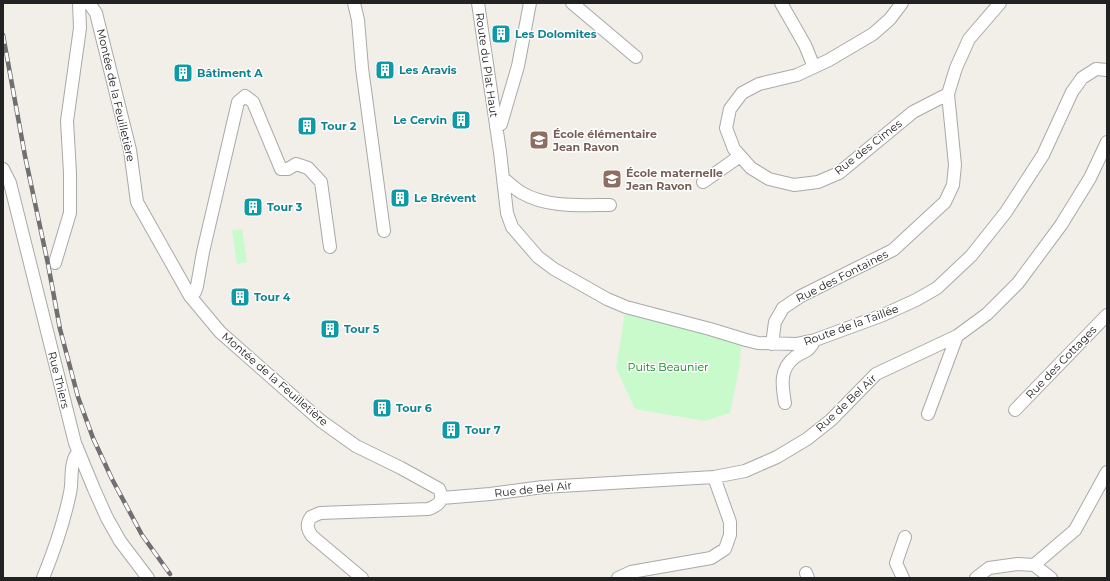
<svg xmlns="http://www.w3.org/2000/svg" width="1110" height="581" font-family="Montserrat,sans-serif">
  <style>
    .park { fill: #c8facc }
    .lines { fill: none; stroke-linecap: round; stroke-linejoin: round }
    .minor-casing { stroke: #a9a9a9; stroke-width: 14 }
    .minor { stroke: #fff; stroke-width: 12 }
    .rail-casing { stroke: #707070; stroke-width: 4.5 }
    .rail { stroke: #fff; stroke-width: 3; stroke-dasharray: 9; stroke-linecap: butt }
    .labels { text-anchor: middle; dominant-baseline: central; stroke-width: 3; stroke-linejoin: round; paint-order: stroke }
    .culture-label { font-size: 11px; font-weight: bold; fill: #0d838f; stroke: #fff; text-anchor: start }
    .street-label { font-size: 11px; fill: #222; stroke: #fff }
    .education-label { font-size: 11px; font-weight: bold; fill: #785e54; stroke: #fff; text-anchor: start }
    .park-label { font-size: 11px; fill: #0c8416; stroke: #fff }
  </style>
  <rect width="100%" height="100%" fill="#f2efe9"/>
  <!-- park -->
  <path class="park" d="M 242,229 L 247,262 L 237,264 L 232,230 Z
    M 626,307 L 746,340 L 741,347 L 739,369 L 730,413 L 705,421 L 635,409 L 616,368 Z"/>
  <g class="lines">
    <defs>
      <path id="minor" d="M 89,3 L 96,13 L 130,150 L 137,202 L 190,296 L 220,332 L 321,421 L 356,446 L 401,468 L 439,489 C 445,500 438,506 428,509 L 320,513 L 311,517 C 306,524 307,529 312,536 L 362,578
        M 354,3 L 358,20 L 362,68 L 384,231
        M 478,3 L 500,152 L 507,213 L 512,227 L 538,257 L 554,269 L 607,299 L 626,307 L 710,329 L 746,340 L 758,343 L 796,344 L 815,340 L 883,315 L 916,300 L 937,288 L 971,256 L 1006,212 L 1043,155 L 1072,92 L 1082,78 L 1096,69 L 1107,70
        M 572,3 L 636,57
        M 781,3 L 805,45 L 814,67
        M 902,3 L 890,19 L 873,34 L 829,60 L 797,75 L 759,84 L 742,93 L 730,109 L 726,128 L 734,149 L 751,168 L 769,179 L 794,185 L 818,182 L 839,173 L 913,112 L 948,94
        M 496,127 L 501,124 L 518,66 L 530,3
        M 3,169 L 10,183 L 75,443 L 94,489 L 107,518 L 120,541 L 148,578
        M 503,178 C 509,183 515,189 522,193 C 548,208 581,205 610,205
        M 703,182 L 740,156
        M 55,263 L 70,213 L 70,173 L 67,121 L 80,28 L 79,3
        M 190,296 L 195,292 L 197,286 L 203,252 L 238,102 L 245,96 L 253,102 L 281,169 L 288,169 L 296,164 L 308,168 L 321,182 L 330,247
        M 772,344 L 775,322 L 783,308 L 801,296 L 893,250 L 945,202 L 953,185 L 955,165 L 948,94 L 956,68 L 969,39 L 1000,3
        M 785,403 C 782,386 779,369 795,357 C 805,350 808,353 815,340
        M 1015,410 L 1107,315
        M 928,414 L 957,336
        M 442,498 L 490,494 L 543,487 L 714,477 L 745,471 L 777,457 L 807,439 L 831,420 L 876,374 L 957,336 L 987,314 L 1018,283 L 1061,225 L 1090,178 L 1107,142
        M 1034,565 L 1075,530 L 1107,472
        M 1034,565 L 1051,578
        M 806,573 L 808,578
        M 43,578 C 54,551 64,522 70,493 C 73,479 69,463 78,452
        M 618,578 L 631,572 L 711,558 L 725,549 L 730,535 L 730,522 L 714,477
        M 903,578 L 896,563 L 905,537
        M 976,578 L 989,568 L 1018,564 L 1034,565"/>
    </defs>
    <!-- minor casing -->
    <use href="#minor" class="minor-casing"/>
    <!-- minor -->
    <use href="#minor" class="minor"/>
    <defs>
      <path id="rail" d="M 3,35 L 25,156 L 48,264 L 60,329 L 78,397 L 93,438 L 112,479 L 142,535 L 170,574"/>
    </defs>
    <!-- rail casing -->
    <use href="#rail" class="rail-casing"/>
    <!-- rail -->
    <use href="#rail" class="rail"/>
  </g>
  <!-- icons -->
  <defs>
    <symbol id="building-square" viewBox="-11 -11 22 22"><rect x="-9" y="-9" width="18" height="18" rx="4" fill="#0f9aa8" stroke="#fff"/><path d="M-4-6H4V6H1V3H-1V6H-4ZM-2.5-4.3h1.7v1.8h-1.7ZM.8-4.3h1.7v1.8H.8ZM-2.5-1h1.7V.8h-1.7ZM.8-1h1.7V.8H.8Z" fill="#fff"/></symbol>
    <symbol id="school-square" viewBox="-11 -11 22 22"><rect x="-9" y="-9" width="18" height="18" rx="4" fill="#8d6e63" stroke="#fff"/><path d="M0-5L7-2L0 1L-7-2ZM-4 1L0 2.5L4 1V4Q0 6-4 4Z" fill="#fff"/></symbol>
  </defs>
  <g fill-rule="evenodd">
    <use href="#building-square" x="490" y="23" width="22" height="22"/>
    <use href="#building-square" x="374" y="59" width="22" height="22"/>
    <use href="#building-square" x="172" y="62" width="22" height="22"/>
    <use href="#building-square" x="450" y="109" width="22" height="22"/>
    <use href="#building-square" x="296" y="115" width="22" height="22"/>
    <use href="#school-square" x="528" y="129" width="22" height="22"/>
    <use href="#school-square" x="601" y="168" width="22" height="22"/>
    <use href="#building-square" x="389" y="187" width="22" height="22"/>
    <use href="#building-square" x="242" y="196" width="22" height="22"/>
    <use href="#building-square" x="229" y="286" width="22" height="22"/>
    <use href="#building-square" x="319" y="318" width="22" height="22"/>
    <use href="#building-square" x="371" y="397" width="22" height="22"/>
    <use href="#building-square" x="440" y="419" width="22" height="22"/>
  </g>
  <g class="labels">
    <!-- culture labels -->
    <g class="culture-label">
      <text x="515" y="34">Les Dolomites</text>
      <text x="399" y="70">Les Aravis</text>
      <text x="197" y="73">Bâtiment A</text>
      <text x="447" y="120" text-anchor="end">Le Cervin</text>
      <text x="321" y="126">Tour 2</text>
      <text x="414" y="198">Le Brévent</text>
      <text x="267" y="207">Tour 3</text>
      <text x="254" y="297">Tour 4</text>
      <text x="344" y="329">Tour 5</text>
      <text x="396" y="408">Tour 6</text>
      <text x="465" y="430">Tour 7</text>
    </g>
    <!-- street labels -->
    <g class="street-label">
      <text transform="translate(487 65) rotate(82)">Route du Plat Haut</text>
      <text transform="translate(116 95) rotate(77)">Montée de la Feuilletière</text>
      <text transform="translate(868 147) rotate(-38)">Rue des Cimes</text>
      <text transform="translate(842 276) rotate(-27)">Rue des Fontaines</text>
      <text transform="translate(851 325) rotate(-20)">Route de la Taillée</text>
      <text transform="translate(1061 362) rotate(-46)">Rue des Cottages</text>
      <text transform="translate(275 379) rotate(41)">Montée de la Feuilletière</text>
      <text transform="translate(59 380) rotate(76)">Rue Thiers</text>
      <text transform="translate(846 403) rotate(-43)">Rue de Bel Air</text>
      <text transform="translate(533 489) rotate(-6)">Rue de Bel Air</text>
    </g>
    <!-- education labels -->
    <g class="education-label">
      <text x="553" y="134">École élémentaire<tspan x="553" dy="13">Jean Ravon</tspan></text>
      <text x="626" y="173">École maternelle<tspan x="626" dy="13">Jean Ravon</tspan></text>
    </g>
    <!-- park labels -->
    <g class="park-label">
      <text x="668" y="367">Puits Beaunier</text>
    </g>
  </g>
  <!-- border -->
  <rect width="1110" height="581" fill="none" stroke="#222222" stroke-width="8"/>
</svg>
